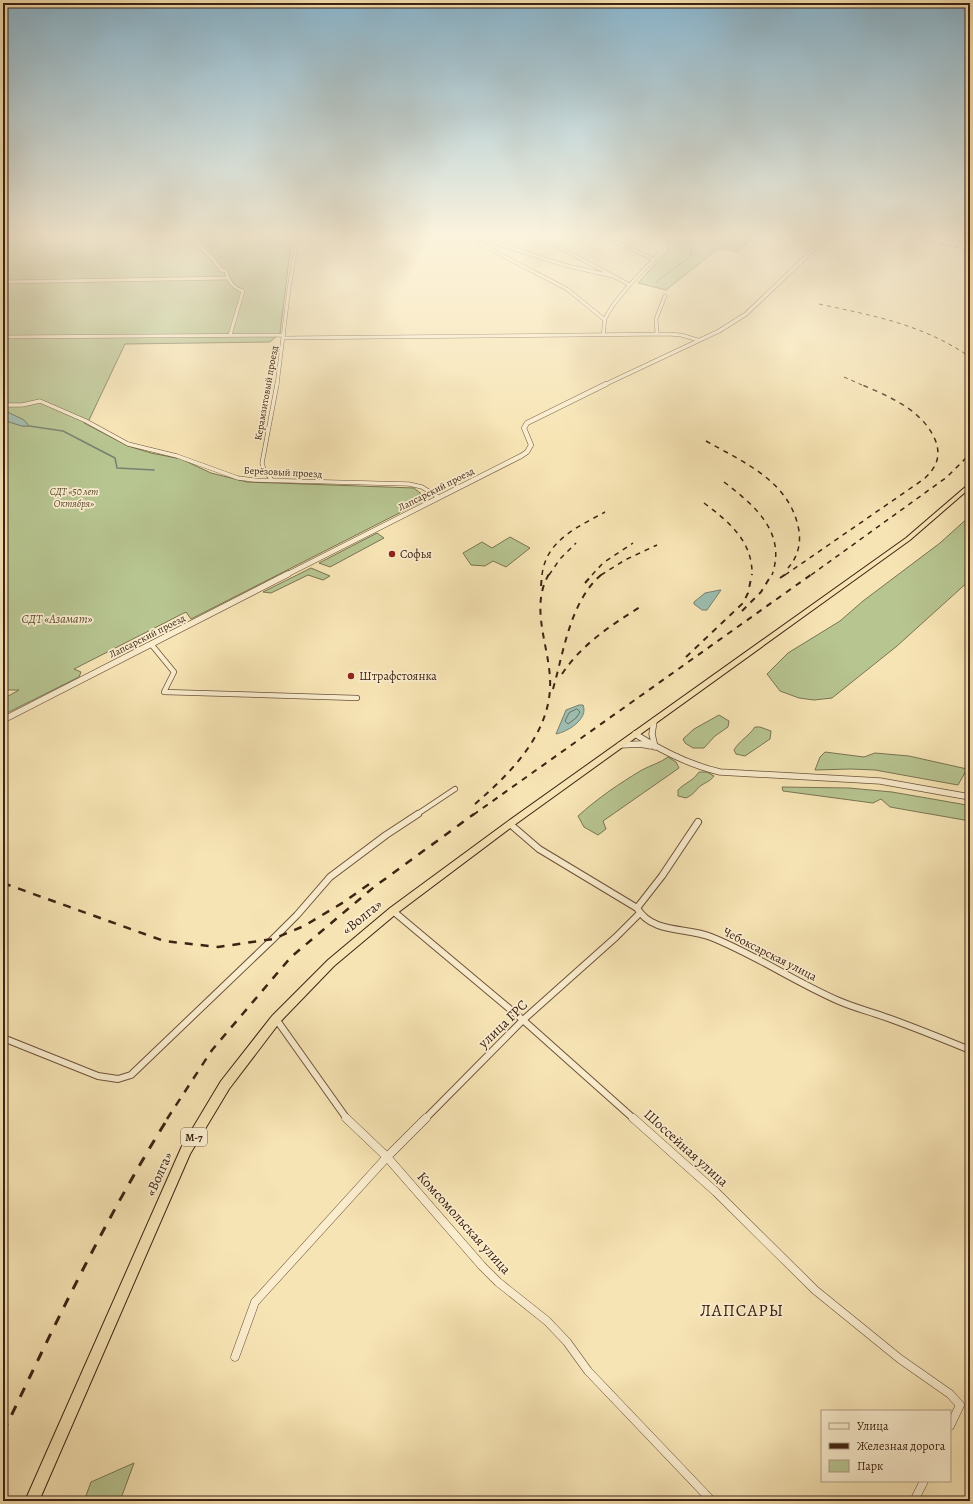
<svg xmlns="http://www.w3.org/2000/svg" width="973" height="1504" font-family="Alegreya,serif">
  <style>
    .green { fill: #b7c591; stroke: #7a7452 }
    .water { fill: #9dbeb1; stroke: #778072 }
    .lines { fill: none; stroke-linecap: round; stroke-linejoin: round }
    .shore { stroke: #6e7062; stroke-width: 1 }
    .stream-far1 { stroke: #778072; stroke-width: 1 }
    .stream { stroke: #778072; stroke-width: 1.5 }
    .minor-far4-casing { stroke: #6c523b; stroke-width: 4 }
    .minor-far3-casing { stroke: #6c523b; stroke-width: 4.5 }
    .minor-far2-casing { stroke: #6c523b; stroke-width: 6 }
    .minor-far1-casing { stroke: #6c523b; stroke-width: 8 }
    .minor-casing { stroke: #6c523b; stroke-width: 9 }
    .tertiary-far2-casing { stroke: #6c523b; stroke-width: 4.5 }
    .tertiary-far1-casing { stroke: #6c523b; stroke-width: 5.5 }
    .tertiary-casing { stroke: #6c523b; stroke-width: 7 }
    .trunk-casing { stroke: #3e2213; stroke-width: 2 }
    .minor-far4 { stroke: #faedce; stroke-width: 3 }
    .minor-far3 { stroke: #faedce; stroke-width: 3.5 }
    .minor-far2 { stroke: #faedce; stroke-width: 4.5 }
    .minor-far1 { stroke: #faedce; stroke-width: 6 }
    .minor { stroke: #faedce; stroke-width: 8 }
    .tertiary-far2 { stroke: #faedce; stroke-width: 3.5 }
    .tertiary-far1 { stroke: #faedce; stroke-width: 4.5 }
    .tertiary { stroke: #faedce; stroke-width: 5.5 }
    .trunk { fill: #f7e4b4; fill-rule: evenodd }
    .rail-far4 { stroke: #3e2213; stroke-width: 1; stroke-dasharray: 4 4; stroke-linecap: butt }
    .rail-far3 { stroke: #3e2213; stroke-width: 1.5; stroke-dasharray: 5 5; stroke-linecap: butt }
    .rail-far2 { stroke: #3e2213; stroke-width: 2; stroke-dasharray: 6 6; stroke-linecap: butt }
    .rail-far1 { stroke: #3e2213; stroke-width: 2.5; stroke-dasharray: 8 8; stroke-linecap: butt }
    .rail { stroke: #3e2213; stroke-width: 3; stroke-dasharray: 10 10; stroke-linecap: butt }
    .poi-dot { fill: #8f2418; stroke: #faedce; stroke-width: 1.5 }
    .labels { text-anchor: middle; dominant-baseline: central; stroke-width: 3.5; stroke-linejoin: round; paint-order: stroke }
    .far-street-label { font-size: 10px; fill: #3e2213; stroke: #faedce }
    .far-park-label { font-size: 10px; font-style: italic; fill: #5c4b32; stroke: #faedce }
    .shield { fill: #faedce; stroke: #765f4b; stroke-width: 1 }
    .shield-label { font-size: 11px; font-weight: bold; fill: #3e2213 }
    .poi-label { font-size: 12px; fill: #3e2213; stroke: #faedce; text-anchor: start }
    .park-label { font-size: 12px; font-style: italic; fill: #5c4b32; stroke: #faedce }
    .street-label { font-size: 12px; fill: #3e2213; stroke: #faedce }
    .near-street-label { font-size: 14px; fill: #3e2213; stroke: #faedce }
    .near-quarter-label { font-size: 17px; letter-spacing: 1px; fill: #3e2213; stroke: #faedce }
  </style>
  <rect width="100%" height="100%" fill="#f7e4b4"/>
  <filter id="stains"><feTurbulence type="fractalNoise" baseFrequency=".005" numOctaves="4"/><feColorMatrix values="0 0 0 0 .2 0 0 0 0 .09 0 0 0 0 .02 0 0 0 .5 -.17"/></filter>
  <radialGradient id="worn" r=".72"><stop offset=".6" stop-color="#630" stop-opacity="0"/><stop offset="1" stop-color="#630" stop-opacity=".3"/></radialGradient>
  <!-- green -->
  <path class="green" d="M 3,235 L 292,235 L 280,333 L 270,342 L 125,344 L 89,420 L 84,423 L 128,446 L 151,453 L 181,459 L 211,473 L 247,482 L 414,488 L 425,497 L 421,502 L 191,619 L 186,612 L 74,669 L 81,672 L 79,677 L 3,715 L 3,699 L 19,690 L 3,690 L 3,420 L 22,426 L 29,426 L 24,420 L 3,410 Z
    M 665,235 L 664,235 L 758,235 L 737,252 L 719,248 L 666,290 L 638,283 L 668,250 Z
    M 970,516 L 970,580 L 897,646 L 832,698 L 814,700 L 799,698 L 780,691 L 767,674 L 788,653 L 840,621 L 863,601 L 940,543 Z
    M 377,533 L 384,538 L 330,567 L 319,563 Z
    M 510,537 L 530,548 L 506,567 L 493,561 L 485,566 L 471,565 L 463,553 L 482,542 L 492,548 Z
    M 311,568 L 330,576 L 323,580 L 308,575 L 271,593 L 263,592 Z
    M 719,715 L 729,721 L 728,727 L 715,736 L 704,748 L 693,748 L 685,743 L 683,739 L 694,729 Z
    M 755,727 L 760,727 L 771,731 L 770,739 L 745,756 L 736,754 L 734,750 C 740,740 748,737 755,727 Z
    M 825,752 L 864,757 L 875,753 L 909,756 L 967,769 L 958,785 L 875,770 L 851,769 L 815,770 L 820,757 Z
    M 668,757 L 676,762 L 679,768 L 603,821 L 606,829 L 598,835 L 584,827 L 578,816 C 598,798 620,783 642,770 C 651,765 660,763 668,757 Z
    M 699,772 L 707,772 L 714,776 C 710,782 703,783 698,788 C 694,793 692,795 686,798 L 678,796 L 678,790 C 686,782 693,781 699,772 Z
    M 782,787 L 849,788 L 892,792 L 961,804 L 970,806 L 970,821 L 890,807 L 881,799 L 873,803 L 783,791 Z
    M 134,1463 L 120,1501 L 84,1501 L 91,1482 Z"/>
  <!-- water -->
  <path class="water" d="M 3,410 L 24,420 L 29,426 L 22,426 L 3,420 Z
    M 720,590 L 721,590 L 707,610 L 702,610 L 694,604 L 694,602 L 705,593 Z
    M 579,705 L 583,705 C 589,719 567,732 556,734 L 566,710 Z"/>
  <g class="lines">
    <!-- shore -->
    <path class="shore" d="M 577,709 L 580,712 L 576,718 L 568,724 L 565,721 L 569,713 Z"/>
    <!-- stream-far1 -->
    <path class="stream-far1" d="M 691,240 L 693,235
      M 656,282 L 691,256 L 690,242"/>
    <!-- stream -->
    <path class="stream" d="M 29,426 L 63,431 L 115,458 L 117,468 L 154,470"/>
    <defs>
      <path id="minor-far4" d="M 188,235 L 213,259 L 221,270 L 226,271 C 228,281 233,288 243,291 L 230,335
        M 536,235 L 630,285
        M 601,235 L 653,259
        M 3,282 L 227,278
        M 605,320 L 567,289 L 480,244 L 486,240 L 564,265 L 612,276
        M 657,334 L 656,319 L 665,296
        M 603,335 C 604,330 604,324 605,319 C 615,297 645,269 662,251 L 662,240 L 659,235
        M 3,337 L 284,335
        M 284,338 L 668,334 L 681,335 L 698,340
        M 277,385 L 289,288 L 298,235"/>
      <path id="minor-far3" d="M 3,405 L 22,405 L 40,401 L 86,421 L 128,444 L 177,456 L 238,478 L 254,480 L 409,484 L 422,487 L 438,497
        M 272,480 L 264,470 L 262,463 L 277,384"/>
      <path id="minor-far2" d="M 151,644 L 174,672 L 164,692 L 357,698
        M 416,815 L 455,789"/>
      <path id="minor-far1" d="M 510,824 L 539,849 L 637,908 C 652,934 687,927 711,937 C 756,955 795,982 839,1001 C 855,1008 872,1012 888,1018 C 916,1028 943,1039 970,1050
        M 637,908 L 662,876 L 698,822
        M 393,911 L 523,1020 L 634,1119
        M 276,1019 L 347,1119
        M 3,1038 L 98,1076 L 118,1079 L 131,1075 L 273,939 L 297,915 L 330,877 L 386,835 L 418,814
        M 425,1119 L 523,1020 L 616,937 L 640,913"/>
      <path id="minor" d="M 346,1118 L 387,1157 L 482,1266 L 498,1282 L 547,1321 L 567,1342 L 588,1371 L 712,1501
        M 633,1118 L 716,1192 L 815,1290 L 900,1359 L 950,1394 L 960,1405 L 950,1426
        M 235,1357 L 255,1302 L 387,1157 L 426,1118
        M 914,1501 L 924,1481"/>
      <path id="tertiary-far2" d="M 604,385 L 719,331 L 746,314 L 829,235"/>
      <path id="tertiary-far1" d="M 286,575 L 521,456 L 527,452 L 531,445 L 524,428 L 527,423 L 606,384"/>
      <path id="tertiary" d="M 3,720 L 288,574
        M 654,721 L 652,734 L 655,747
        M 635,734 C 662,751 689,765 720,772 L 880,781 L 970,797
        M 620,745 L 640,744 L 651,746"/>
      <path id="trunk" d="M 970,483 L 970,488 L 910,540 L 513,826 L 396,914 L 334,966 L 280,1022 L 229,1089 L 190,1154 L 39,1501 L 25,1501 L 182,1146 L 221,1081 L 272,1016 L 328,960 L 390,908 L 507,822 L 906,538 Z"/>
    </defs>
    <!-- minor-far4 casing -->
    <use href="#minor-far4" class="minor-far4-casing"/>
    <!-- minor-far3 casing -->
    <use href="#minor-far3" class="minor-far3-casing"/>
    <!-- minor-far2 casing -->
    <use href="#minor-far2" class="minor-far2-casing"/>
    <!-- minor-far1 casing -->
    <use href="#minor-far1" class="minor-far1-casing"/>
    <!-- minor casing -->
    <use href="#minor" class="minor-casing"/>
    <!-- tertiary-far2 casing -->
    <use href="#tertiary-far2" class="tertiary-far2-casing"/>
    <!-- tertiary-far1 casing -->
    <use href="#tertiary-far1" class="tertiary-far1-casing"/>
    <!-- tertiary casing -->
    <use href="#tertiary" class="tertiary-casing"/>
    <!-- trunk casing -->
    <use href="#trunk" class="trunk-casing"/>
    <!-- minor-far4 -->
    <use href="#minor-far4" class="minor-far4"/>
    <!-- minor-far3 -->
    <use href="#minor-far3" class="minor-far3"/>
    <!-- minor-far2 -->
    <use href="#minor-far2" class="minor-far2"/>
    <!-- minor-far1 -->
    <use href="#minor-far1" class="minor-far1"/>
    <!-- minor -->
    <use href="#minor" class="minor"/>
    <!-- tertiary-far2 -->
    <use href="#tertiary-far2" class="tertiary-far2"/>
    <!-- tertiary-far1 -->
    <use href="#tertiary-far1" class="tertiary-far1"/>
    <!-- tertiary -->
    <use href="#tertiary" class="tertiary"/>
    <!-- trunk -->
    <use href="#trunk" class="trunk"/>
    <!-- rail-far4 -->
    <path class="rail-far4" d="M 908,237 L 970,250
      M 819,304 C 874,316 922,324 970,357
      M 844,377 L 862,385"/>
    <!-- rail-far3 -->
    <path class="rail-far3" d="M 706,441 C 745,463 791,482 799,531 C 801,545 797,558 788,568
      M 724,482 C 754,505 787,532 772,575
      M 704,503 C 728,521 753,541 752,575
      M 542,575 C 546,540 578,527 605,512
      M 549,575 L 560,559 L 576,543
      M 592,575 L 603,563 L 633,543
      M 601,575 L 625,560 L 657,545
      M 785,575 L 924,479 C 936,468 941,457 936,442 C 924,410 888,396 860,384
      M 811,575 L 947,477 L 970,454"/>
    <!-- rail-far2 -->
    <path class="rail-far2" d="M 780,578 L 786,574
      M 585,583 L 593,574
      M 541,586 L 542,574
      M 742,611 L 761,592 L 772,574
      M 686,657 L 743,603 L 748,593 L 752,574
      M 562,674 C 582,644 610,626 640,607
      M 553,689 C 564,651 570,601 602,574
      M 475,804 C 512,772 553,731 550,678 C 548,643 530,606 549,574
      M 473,815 L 812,574"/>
    <!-- rail-far1 -->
    <path class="rail-far1" d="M 3,883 L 164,941 L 218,947 L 273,939 L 304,926 L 344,902 L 372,882
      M 167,1119 L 212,1050 L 291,957 L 374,887 L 474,814"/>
    <!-- rail -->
    <path class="rail" d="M 3,1433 C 54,1326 105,1219 168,1118"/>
  </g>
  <!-- sky -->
  <linearGradient id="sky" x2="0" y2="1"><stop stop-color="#8ab8d2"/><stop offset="0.53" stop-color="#fbf3dd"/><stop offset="1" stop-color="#fbf3dd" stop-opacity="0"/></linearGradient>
  <rect width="973" height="445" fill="url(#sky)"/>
  <!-- markers -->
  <g class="poi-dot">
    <circle cx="392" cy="554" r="4"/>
    <circle cx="351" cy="676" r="4"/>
  </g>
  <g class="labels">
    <!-- far-street labels -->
    <g class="far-street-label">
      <text transform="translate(266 393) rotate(-80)">Керамзитовый проезд</text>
      <text transform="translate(283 472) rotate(3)">Берёзовый проезд</text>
      <text transform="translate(436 489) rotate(-27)">Лапсарский проезд</text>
      <text transform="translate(147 636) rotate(-27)">Лапсарский проезд</text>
    </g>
    <!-- far-park labels -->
    <g class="far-park-label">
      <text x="74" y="491">СДТ «50 лет<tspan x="74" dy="12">Октября»</tspan></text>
    </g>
    <!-- shield labels -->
    <rect class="shield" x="181" y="1128" width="26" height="18" rx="3"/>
    <g class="shield-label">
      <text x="194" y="1137">М-7</text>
    </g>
    <!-- poi labels -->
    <g class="poi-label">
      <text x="400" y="554">Софья</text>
      <text x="359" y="676">Штрафстоянка</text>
    </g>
    <!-- park labels -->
    <g class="park-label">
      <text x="57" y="619">СДТ «Азамат»</text>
    </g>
    <!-- street labels -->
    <g class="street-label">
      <text transform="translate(770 954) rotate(27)">Чебоксарская улица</text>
    </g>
    <!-- near-street labels -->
    <g class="near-street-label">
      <text transform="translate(362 917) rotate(-39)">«Волга»</text>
      <text transform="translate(503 1024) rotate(-44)">улица ГРС</text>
      <text transform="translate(686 1148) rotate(42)">Шоссейная улица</text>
      <text transform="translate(159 1174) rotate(-66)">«Волга»</text>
      <text transform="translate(464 1223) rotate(48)">Комсомольская улица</text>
    </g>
    <!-- near-quarter labels -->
    <g class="near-quarter-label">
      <text x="742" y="1310">ЛАПСАРЫ</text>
    </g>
  </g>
  <!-- margin -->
  <rect width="973" height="1504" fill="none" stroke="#f7e4b4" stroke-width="16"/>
  <rect x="4" y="4" width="965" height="1496" fill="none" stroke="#3e2213" stroke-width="2"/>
  <rect x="8" y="8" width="957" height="1488" fill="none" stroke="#3e2213"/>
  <!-- legend -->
  <rect x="821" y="1410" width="130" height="72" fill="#faedce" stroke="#af9c83"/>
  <rect x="829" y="1423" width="20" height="6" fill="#faedce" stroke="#af9c83"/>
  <text x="857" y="1430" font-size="12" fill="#3e2213">Улица</text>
  <rect x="829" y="1443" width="20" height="6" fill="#3e2213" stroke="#af9c83"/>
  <text x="857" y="1450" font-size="12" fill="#3e2213">Железная дорога</text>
  <rect x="829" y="1460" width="20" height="12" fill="#b7c591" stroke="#af9c83"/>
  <text x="857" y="1470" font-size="12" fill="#3e2213">Парк</text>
  <rect width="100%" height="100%" filter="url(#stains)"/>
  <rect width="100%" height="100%" fill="url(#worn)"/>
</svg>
